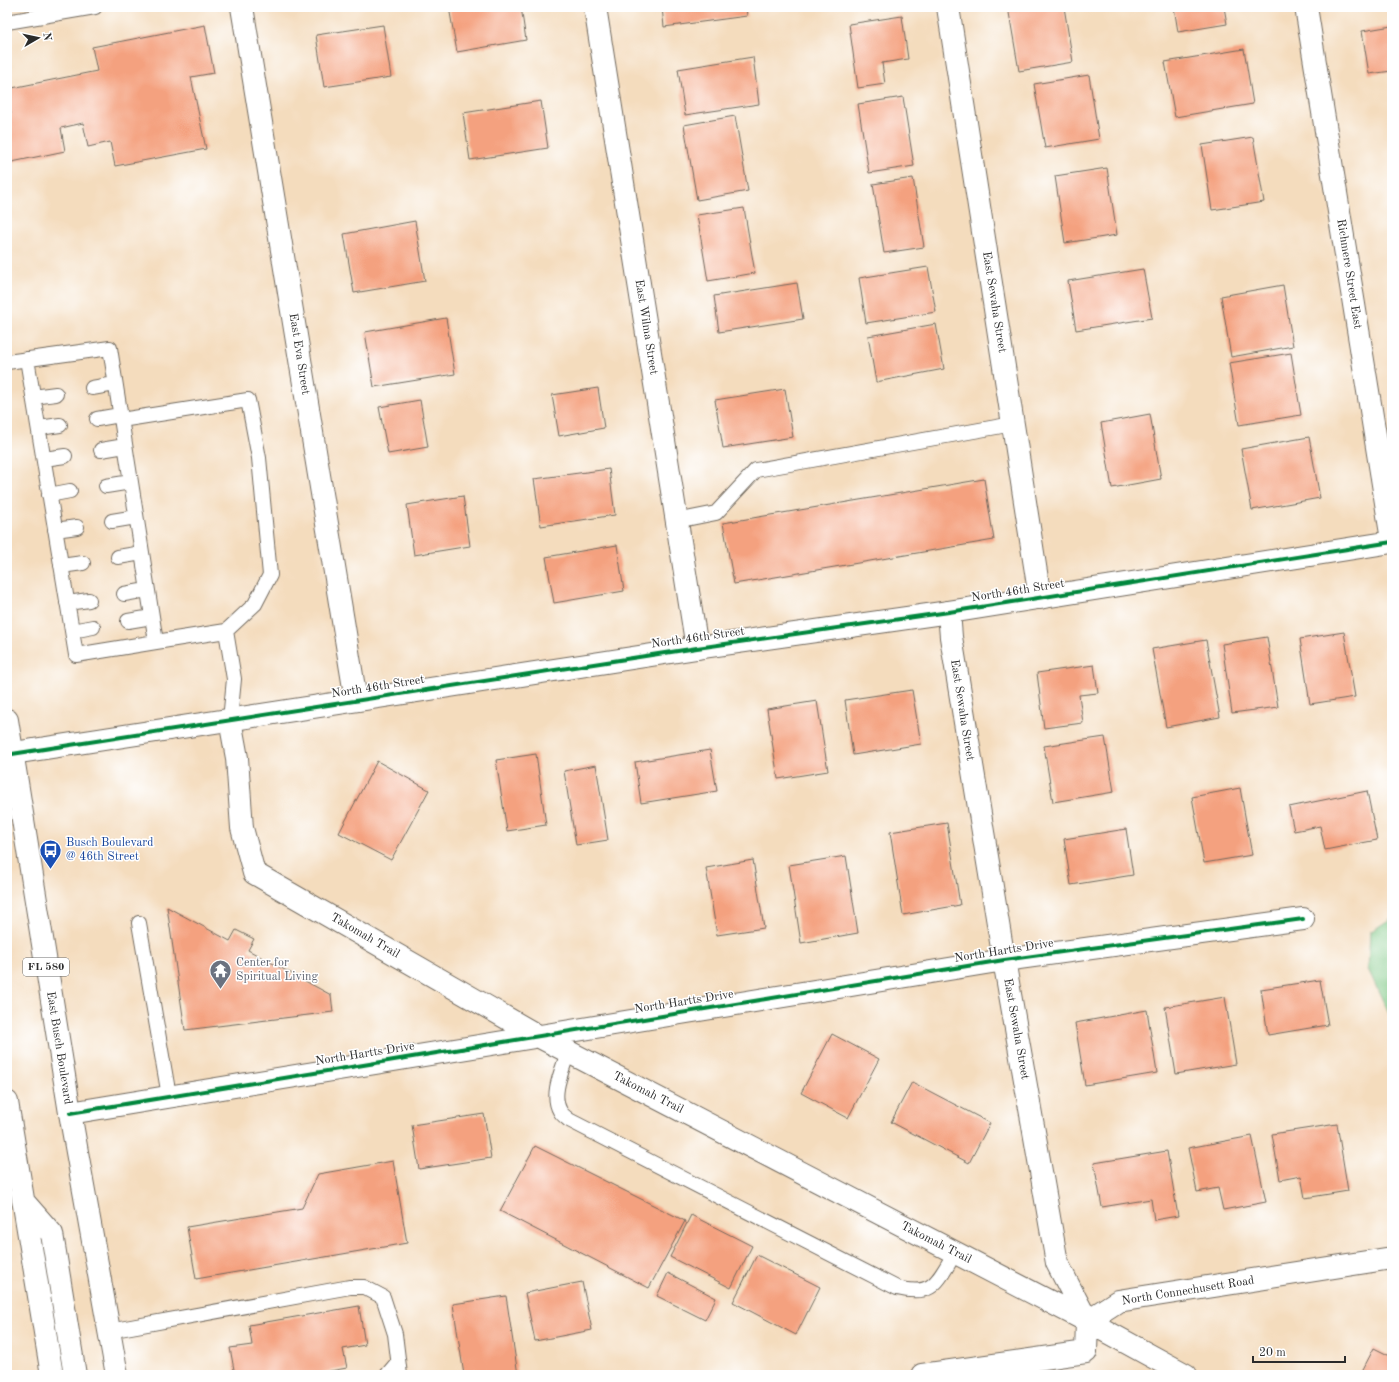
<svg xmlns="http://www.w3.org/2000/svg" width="1399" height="1382" font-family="'Old Standard TT',serif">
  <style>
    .green { fill: #7ec783; stroke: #547957 }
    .building { fill: #f4a17f }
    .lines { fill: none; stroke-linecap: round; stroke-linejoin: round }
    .service-casing { stroke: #71695e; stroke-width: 16 }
    .minor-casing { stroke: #71695e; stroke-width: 24 }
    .tertiary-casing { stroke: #71695e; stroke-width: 24 }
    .primary-casing { stroke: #71695e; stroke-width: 24 }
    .service { stroke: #fff; stroke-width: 14 }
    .minor { stroke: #fff; stroke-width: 22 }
    .tertiary { stroke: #fff; stroke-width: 22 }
    .primary { stroke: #fff; stroke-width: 22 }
    .cycleway-casing { stroke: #fff; stroke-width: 6 }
    .cycleway { stroke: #00873e; stroke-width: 4 }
    .labels { text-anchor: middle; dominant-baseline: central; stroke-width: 3; stroke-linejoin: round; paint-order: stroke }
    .shield { fill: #fff; stroke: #6b6b6b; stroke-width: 1 }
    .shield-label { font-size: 11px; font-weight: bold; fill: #2b2b2b }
    .street-label { font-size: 12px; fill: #2b2b2b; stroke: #fff }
    .transit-label { font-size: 12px; fill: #164399; stroke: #fff; text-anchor: start }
    .worship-label { font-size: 12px; fill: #5b616d; stroke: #fff; text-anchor: start }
  </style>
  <rect width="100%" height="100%" fill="#fff"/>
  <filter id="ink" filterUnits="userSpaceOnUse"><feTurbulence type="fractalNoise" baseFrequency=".025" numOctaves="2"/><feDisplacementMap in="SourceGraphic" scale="8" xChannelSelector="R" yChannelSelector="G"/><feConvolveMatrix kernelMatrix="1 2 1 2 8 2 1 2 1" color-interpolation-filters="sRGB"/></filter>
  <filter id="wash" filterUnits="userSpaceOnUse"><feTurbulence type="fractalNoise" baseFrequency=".012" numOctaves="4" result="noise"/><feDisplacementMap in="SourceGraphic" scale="16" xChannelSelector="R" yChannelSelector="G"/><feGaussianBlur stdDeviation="0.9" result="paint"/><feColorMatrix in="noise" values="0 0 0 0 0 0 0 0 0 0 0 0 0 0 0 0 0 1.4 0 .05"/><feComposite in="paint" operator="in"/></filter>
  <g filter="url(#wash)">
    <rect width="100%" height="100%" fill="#f4dcbd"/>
    <!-- green -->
    <path class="green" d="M 1392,918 L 1392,1016 L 1389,1014 L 1368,969 L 1370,932 Z"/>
    <g id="blocks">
      <!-- building -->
      <path class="building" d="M 449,7 L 521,7 L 526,40 L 457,52 Z
        M 662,7 L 746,7 L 747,16 L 664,27 Z
        M 1008,7 L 1064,7 L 1073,62 L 1019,71 Z
        M 1174,7 L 1224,7 L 1227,24 L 1178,32 Z
        M 902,16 L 908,59 L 882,63 L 885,84 L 858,88 L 849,24 Z
        M 205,25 L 214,73 L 191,77 L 206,149 L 115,166 L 110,142 L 88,147 L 83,123 L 61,128 L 65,151 L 7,163 L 7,113 L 11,113 L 7,89 L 97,71 L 92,47 Z
        M 383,25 L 391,77 L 324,87 L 316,35 Z
        M 1392,26 L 1392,71 L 1369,74 L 1362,31 Z
        M 1244,49 L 1253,104 L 1175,117 L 1165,62 Z
        M 753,57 L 759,104 L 685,115 L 678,69 Z
        M 1089,75 L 1099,139 L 1045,148 L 1034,84 Z
        M 903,97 L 914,166 L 869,173 L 858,104 Z
        M 541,101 L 548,148 L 470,160 L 463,113 Z
        M 735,116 L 748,191 L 697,200 L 684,125 Z
        M 1253,137 L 1264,202 L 1212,210 L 1202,145 Z
        M 1107,168 L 1117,235 L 1065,243 L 1055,176 Z
        M 913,178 L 924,247 L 884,253 L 873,184 Z
        M 744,208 L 755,273 L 708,281 L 697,215 Z
        M 415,221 L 425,281 L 354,293 L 344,234 Z
        M 928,267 L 936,312 L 866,323 L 859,278 Z
        M 1143,269 L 1152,318 L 1076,330 L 1068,281 Z
        M 797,283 L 803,319 L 719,332 L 714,296 Z
        M 1283,285 L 1293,346 L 1231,357 L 1221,296 Z
        M 446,318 L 455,374 L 374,387 L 365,332 Z
        M 936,324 L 944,369 L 876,382 L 868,336 Z
        M 1291,353 L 1301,415 L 1239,425 L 1229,363 Z
        M 598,388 L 604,428 L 559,436 L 552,395 Z
        M 785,389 L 793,437 L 723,448 L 715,400 Z
        M 420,400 L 428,447 L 388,454 L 379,407 Z
        M 1150,414 L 1161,479 L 1112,488 L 1101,423 Z
        M 1309,437 L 1320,498 L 1252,510 L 1241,449 Z
        M 609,469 L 615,515 L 541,526 L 534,479 Z
        M 984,479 L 994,540 L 734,584 L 723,523 Z
        M 463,496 L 470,546 L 414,555 L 407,505 Z
        M 617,545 L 624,591 L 554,603 L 546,557 Z
        M 1344,632 L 1355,697 L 1310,704 L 1300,639 Z
        M 1267,637 L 1278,707 L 1232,713 L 1222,644 Z
        M 1206,640 L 1220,717 L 1166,727 L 1152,649 Z
        M 1094,665 L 1098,693 L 1079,695 L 1083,723 L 1044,728 L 1037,673 Z
        M 912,690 L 921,744 L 853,755 L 845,700 Z
        M 817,701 L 828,771 L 778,779 L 767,709 Z
        M 1105,737 L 1114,792 L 1053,802 L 1044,746 Z
        M 710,750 L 717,791 L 641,803 L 635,762 Z
        M 536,754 L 546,825 L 507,831 L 496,760 Z
        M 377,761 L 429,790 L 391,860 L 339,833 Z
        M 596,765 L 608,840 L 576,845 L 564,771 Z
        M 1240,788 L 1252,855 L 1204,863 L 1192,797 Z
        M 1367,791 L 1377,840 L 1325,850 L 1320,826 L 1294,831 L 1289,807 Z
        M 947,823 L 960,905 L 903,915 L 890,832 Z
        M 1126,829 L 1133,875 L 1071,885 L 1064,839 Z
        M 846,856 L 858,933 L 801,943 L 789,865 Z
        M 753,860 L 764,928 L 717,935 L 706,868 Z
        M 167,907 L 230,941 L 236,930 L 254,939 L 248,950 L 331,995 L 333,1012 L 185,1030 Z
        M 1320,980 L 1328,1025 L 1268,1035 L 1261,989 Z
        M 1225,997 L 1236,1064 L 1176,1074 L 1165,1007 Z
        M 1147,1010 L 1157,1073 L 1085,1085 L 1075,1023 Z
        M 832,1034 L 879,1059 L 848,1118 L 801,1093 Z
        M 912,1082 L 990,1123 L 969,1163 L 891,1122 Z
        M 484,1114 L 491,1158 L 419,1169 L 412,1125 Z
        M 1337,1124 L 1348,1191 L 1305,1198 L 1301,1176 L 1280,1180 L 1272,1134 Z
        M 1252,1136 L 1266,1202 L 1223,1210 L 1218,1188 L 1197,1192 L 1188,1148 Z
        M 535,1146 L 685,1221 L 649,1288 L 500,1211 Z
        M 1167,1151 L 1178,1216 L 1154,1220 L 1151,1199 L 1102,1207 L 1094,1163 Z
        M 393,1161 L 407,1243 L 196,1279 L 187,1227 L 302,1208 L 318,1174 Z
        M 691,1215 L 752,1246 L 731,1288 L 670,1257 Z
        M 757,1255 L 820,1287 L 796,1335 L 733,1302 Z
        M 668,1273 L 716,1298 L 705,1320 L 657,1296 Z
        M 582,1282 L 592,1330 L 535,1341 L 525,1293 Z
        M 506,1296 L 518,1375 L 464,1375 L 453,1304 Z
        M 359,1306 L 365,1345 L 343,1349 L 347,1368 L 307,1375 L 235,1375 L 230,1348 L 252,1345 L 249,1325 Z
        M 1374,1348 L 1392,1357 L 1392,1375 L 1360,1375 Z"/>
    </g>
  </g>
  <g filter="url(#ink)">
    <use href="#blocks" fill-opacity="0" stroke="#71695e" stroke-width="1"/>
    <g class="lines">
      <defs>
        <path id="service" d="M 7,22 L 95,7
          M 7,362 L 110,348 L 156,642 L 76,655 L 27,359
          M 92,388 L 115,384
          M 33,397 L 56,394
          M 97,419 L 120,415
          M 121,420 L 248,400 L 259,458 L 270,575 L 255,604 L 226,631
          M 39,428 L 60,425
          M 101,450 L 125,446
          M 44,459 L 65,456
          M 106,486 L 131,482
          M 49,495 L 70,491
          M 112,521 L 136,517
          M 676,521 L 716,513 L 756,470 L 1013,424
          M 55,530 L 77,527
          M 118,557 L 142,553
          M 61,566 L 83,563
          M 124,594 L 147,590
          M 67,603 L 89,600
          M 128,621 L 152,617
          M 72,631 L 93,627
          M 156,642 L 226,631 L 234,679 L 230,720
          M 139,923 L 169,1096
          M 568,1052 C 563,1069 550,1094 560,1111 C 562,1115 567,1118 569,1120 L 897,1288 C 935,1297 937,1281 955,1253
          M 109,1331 L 350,1287 L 364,1287 L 383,1297 L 395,1334 L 400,1375
          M 387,1375 L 398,1362"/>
        <path id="minor" d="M 242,7 L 356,700
          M 595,7 L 697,648
          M 948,7 L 1040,598
          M 1306,7 L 1392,540
          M 230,720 L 237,758 L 242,828 L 254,873 L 538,1036 L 1087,1321 L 1186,1375
          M 70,1113 L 1004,960 L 1303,919
          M 1087,1321 L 1118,1301 L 1392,1258
          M 922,1375 L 1086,1352 L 1087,1321 L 1057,1263 L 1004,960 L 951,637 L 949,612"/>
        <path id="tertiary" d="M 7,754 L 697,648 L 949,612 L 1392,542"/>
        <path id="primary" d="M 7,720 L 70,1113 L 117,1375
          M 7,1102 L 52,1375
          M 23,1201 L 52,1234 L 75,1375"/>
      </defs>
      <!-- service casing -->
      <use href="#service" class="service-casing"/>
      <!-- minor casing -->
      <use href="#minor" class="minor-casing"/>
      <!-- tertiary casing -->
      <use href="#tertiary" class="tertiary-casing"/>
      <!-- primary casing -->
      <use href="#primary" class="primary-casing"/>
      <!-- service -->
      <use href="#service" class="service"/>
      <!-- minor -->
      <use href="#minor" class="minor"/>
      <!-- tertiary -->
      <use href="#tertiary" class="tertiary"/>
      <!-- primary -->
      <use href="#primary" class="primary"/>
      <defs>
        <path id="cycleway" d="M 12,754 L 697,648 L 949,612 L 1392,542
          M 70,1113 L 1004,960 L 1303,919"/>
      </defs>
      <!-- cycleway casing -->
      <use href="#cycleway" class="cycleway-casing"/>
      <!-- cycleway -->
      <use href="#cycleway" class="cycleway"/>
    </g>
  </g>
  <!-- icons -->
  <defs>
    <symbol id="bus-pin" viewBox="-11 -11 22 30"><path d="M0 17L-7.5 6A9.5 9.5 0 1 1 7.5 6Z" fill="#1a4fb4" stroke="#fff"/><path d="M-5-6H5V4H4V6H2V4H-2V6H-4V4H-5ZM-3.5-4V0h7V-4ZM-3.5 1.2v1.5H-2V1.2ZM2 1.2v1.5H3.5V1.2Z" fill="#fff"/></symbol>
    <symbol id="temple-pin" viewBox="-11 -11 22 30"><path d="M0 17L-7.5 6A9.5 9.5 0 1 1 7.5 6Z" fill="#6b7280" stroke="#fff"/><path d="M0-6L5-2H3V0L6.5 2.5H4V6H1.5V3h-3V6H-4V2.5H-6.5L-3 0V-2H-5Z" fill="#fff"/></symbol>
  </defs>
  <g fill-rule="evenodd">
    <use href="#bus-pin" x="38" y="838" width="25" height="34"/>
    <use href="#temple-pin" x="208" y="958" width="25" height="34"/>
  </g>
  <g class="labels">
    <!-- shield labels -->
    <rect class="shield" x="23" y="958" width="46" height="18" rx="3"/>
    <g class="shield-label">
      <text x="46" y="967">FL 580</text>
    </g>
    <!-- street labels -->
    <g class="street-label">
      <text transform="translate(1349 274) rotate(81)">Richmere Street East</text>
      <text transform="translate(994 302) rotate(81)">East Sewaha Street</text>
      <text transform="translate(646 327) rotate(81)">East Wilma Street</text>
      <text transform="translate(299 354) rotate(81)">East Eva Street</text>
      <text transform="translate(1018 591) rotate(-9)">North 46th Street</text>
      <text transform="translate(698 638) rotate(-8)">North 46th Street</text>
      <text transform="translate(378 687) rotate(-9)">North 46th Street</text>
      <text transform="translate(962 710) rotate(81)">East Sewaha Street</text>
      <text transform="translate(365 936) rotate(30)">Takomah Trail</text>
      <text transform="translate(1004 951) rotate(-9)">North Hartts Drive</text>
      <text transform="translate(684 1002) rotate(-9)">North Hartts Drive</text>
      <text transform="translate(1016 1029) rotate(80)">East Sewaha Street</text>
      <text transform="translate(59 1048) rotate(81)">East Busch Boulevard</text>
      <text transform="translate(365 1054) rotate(-9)">North Hartts Drive</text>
      <text transform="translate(648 1093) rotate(27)">Takomah Trail</text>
      <text transform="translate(936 1243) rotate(27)">Takomah Trail</text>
      <text transform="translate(1188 1291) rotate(-9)">North Connechusett Road</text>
    </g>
    <!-- transit labels -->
    <g class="transit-label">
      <text x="66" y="843">Busch Boulevard<tspan x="66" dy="14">@ 46th Street</tspan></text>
    </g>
    <!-- worship labels -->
    <g class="worship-label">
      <text x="236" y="963">Center for<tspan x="236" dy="14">Spiritual Living</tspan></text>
    </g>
  </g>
  <!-- margin -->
  <rect width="1399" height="1382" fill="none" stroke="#fff" stroke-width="24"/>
  <!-- north arrow -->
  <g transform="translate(38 38) rotate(81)" stroke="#ffffff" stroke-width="3" paint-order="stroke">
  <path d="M0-3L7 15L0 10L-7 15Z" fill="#2b2b2b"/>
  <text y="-6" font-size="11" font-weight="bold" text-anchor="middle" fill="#2b2b2b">N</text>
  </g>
  <!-- scale -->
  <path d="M1253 1356v6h92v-6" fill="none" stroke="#2b2b2b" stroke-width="2"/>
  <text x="1259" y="1356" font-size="12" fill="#2b2b2b" stroke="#ffffff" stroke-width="3" paint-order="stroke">20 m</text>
</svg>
